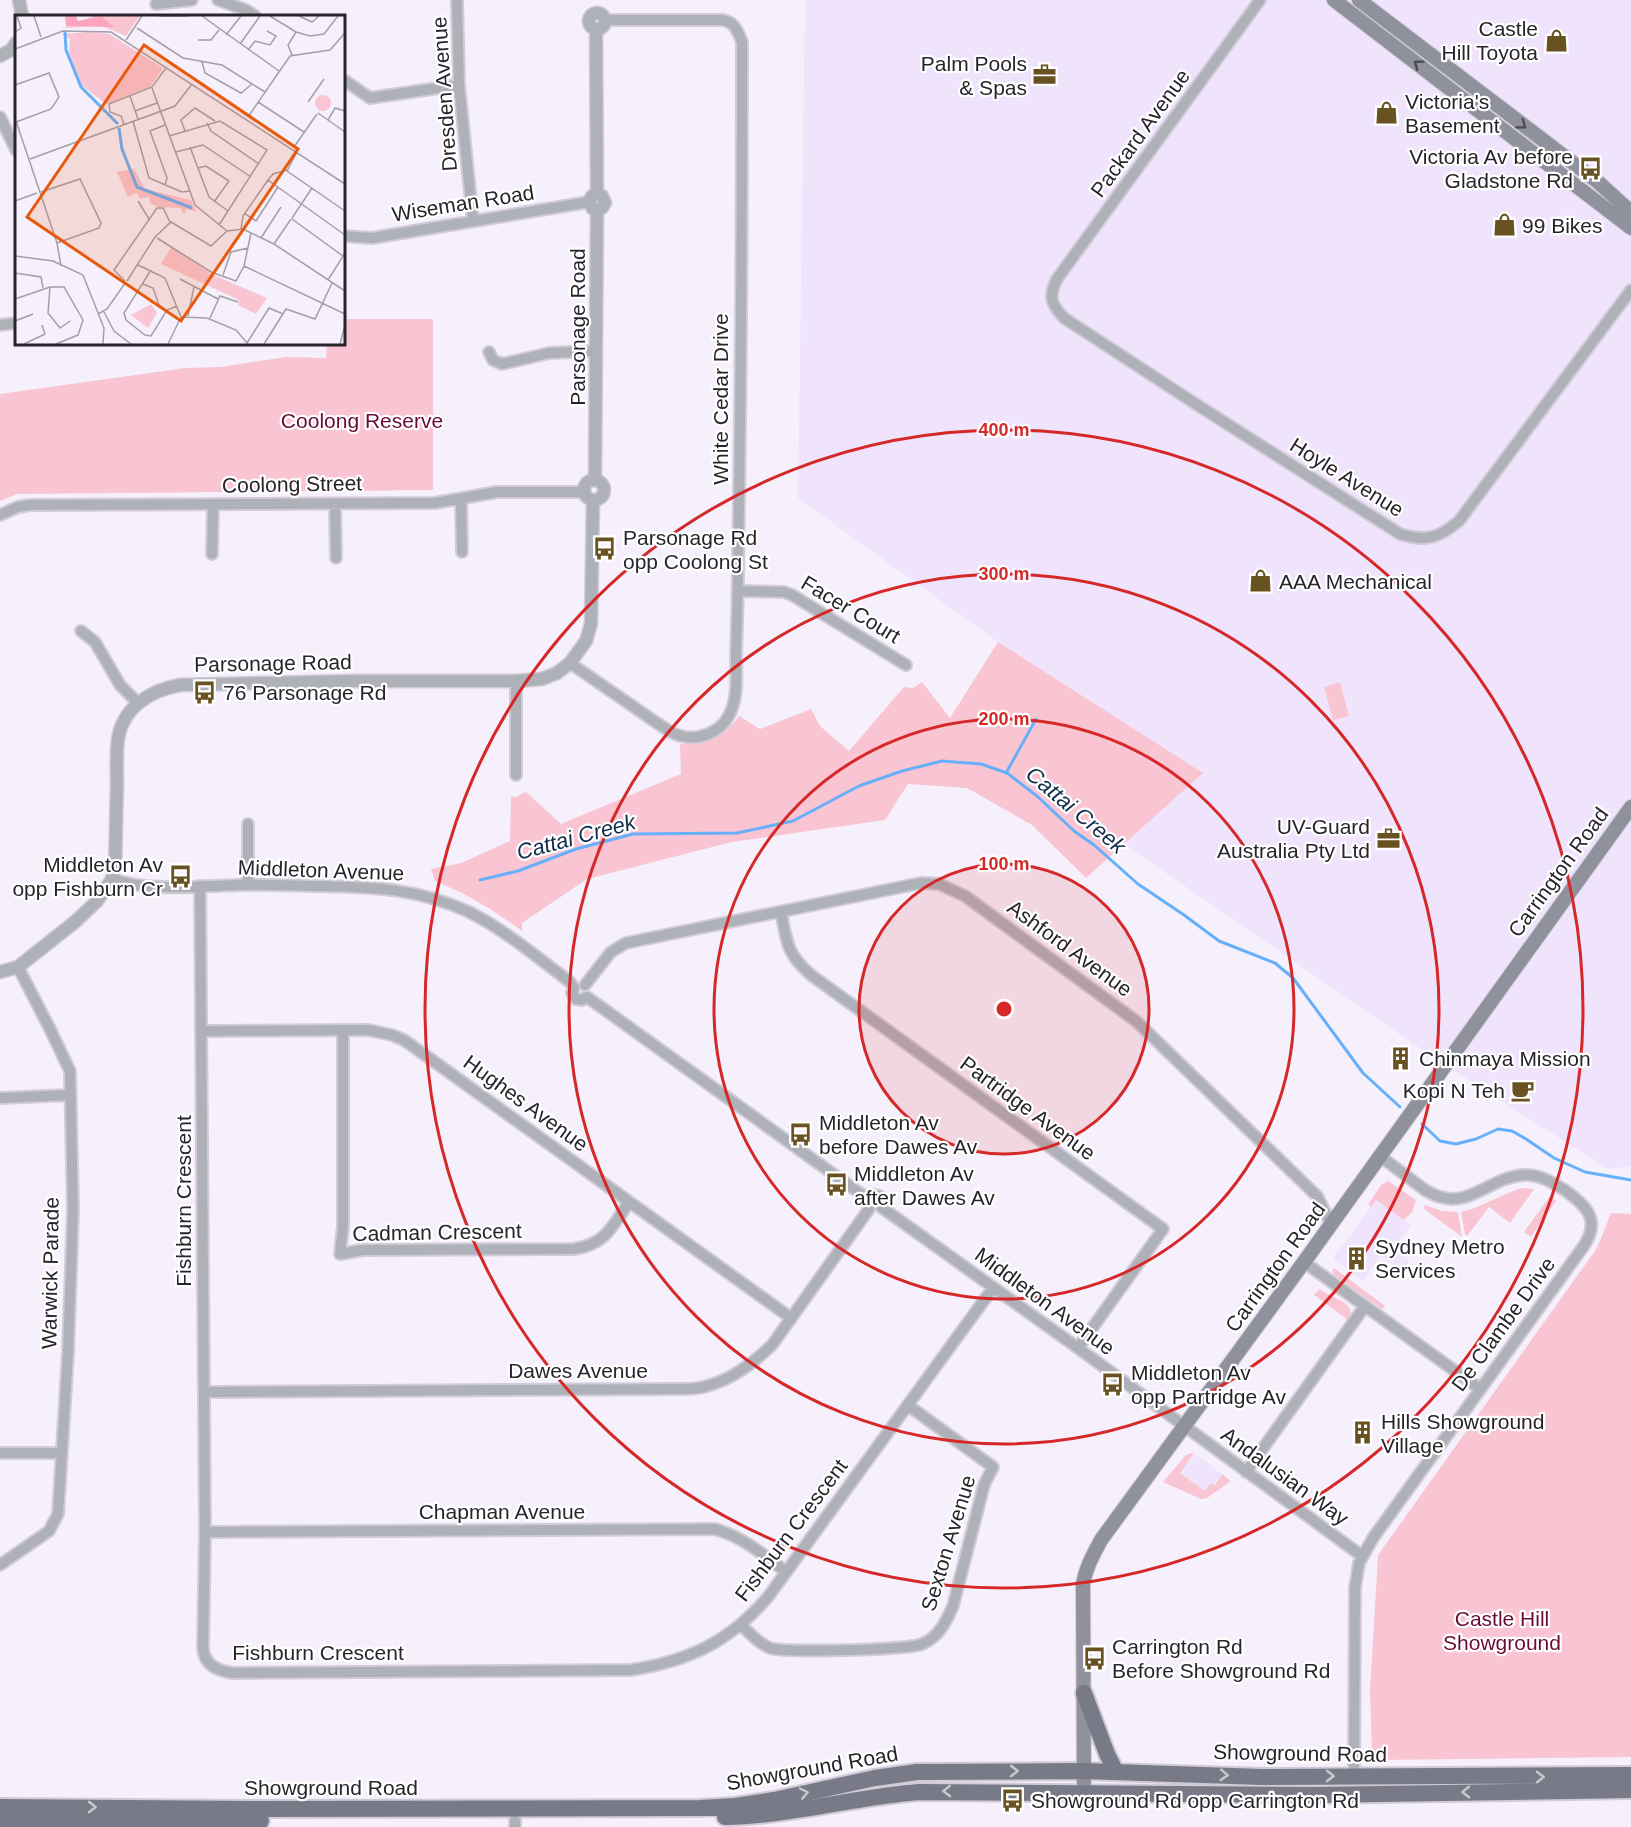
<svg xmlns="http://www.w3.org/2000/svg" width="1631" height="1827" font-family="Arial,sans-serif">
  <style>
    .built { fill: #efe4fc }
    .green { fill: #f9c5d2 }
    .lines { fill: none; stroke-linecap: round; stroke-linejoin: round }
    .stream { stroke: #68affa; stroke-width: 3 }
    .minor-casing { stroke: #d1cbd7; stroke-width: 14 }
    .tertiary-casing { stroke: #d1cbd7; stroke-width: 15 }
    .secondary-casing { stroke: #d1cbd7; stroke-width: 16 }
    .primary-casing { stroke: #d1cbd7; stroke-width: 20 }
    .minor { stroke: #afb1b8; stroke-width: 10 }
    .tertiary { stroke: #afb1b8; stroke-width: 12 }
    .secondary { stroke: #8f919c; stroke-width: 14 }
    .primary { stroke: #787a87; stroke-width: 16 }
    .oneway { stroke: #4b4b53 }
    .oneway2 { stroke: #c9cacf }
    .ring { fill: none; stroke: #d62828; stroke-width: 3 }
    .labels { text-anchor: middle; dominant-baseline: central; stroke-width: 4.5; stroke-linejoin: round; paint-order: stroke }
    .poi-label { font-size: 21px; fill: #27252b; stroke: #fff; text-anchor: start }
    .street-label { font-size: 21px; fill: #27252b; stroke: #fff }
    .park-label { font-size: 21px; fill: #690c35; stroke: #fff }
    .water-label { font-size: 22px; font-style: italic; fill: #0f2d4a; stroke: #fff }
    .inset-river { fill: none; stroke: #68affa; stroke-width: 3 }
    .inset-road { fill: none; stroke: #a39fa9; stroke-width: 1.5 }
    .view { fill: #e8590c; fill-opacity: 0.15; stroke: #e8590c; stroke-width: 3 }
    .inset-edge { fill: none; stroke: #27252b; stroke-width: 3 }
    .centre { fill: #d62828; stroke: #fff; stroke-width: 3 }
    .ring-label { font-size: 18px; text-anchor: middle; font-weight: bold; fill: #d62828; stroke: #fff; stroke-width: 4.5; stroke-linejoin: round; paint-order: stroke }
  </style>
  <rect width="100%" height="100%" fill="#f6f0fd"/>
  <!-- built -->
  <path class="built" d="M 805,0 L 1631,0 L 1631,1166 L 1608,1169 L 1434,1058 L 1124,844 L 1202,773 L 998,642 L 798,498 Z
    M 1376,1200 L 1411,1225 L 1394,1248 L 1410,1260 L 1403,1272 L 1381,1257 L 1363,1281 L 1333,1259 Z
    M 1194,1453 L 1222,1474 L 1214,1485 L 1205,1491 L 1180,1472 Z"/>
  <!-- green -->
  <path class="green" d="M 344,319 L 433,319 L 433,490 L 17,494 L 0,501 L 0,394 L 185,368 L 220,367 L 286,357 L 326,358 L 327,344 L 344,344 Z
    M 998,642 L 1203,773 L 1086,878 L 1032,825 L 967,788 L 908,784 L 885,820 L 732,842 L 587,879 L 522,923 L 522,931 C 492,909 469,895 435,881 L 431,869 L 461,863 L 510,841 L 511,796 L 516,797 L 526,792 L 561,824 L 681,774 L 680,744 C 707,744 723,738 739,716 L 760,729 L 811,709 L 820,726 L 849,751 L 904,687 L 913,688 L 922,682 L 950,718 Z
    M 1340,682 L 1349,716 L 1333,720 L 1324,687 Z
    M 1388,1181 L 1416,1200 L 1412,1212 L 1404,1220 L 1376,1200 L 1371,1207 L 1368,1205 L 1381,1185 Z
    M 1525,1188 L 1534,1189 L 1510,1223 L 1489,1207 L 1467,1236 L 1465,1234 L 1461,1212 L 1472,1209 L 1518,1189 Z
    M 1550,1196 L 1556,1201 L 1531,1237 L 1524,1232 Z
    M 1425,1205 L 1442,1211 L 1458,1212 L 1462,1237 L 1423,1208 Z
    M 1611,1213 L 1631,1214 L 1631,1757 L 1379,1760 L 1372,1753 L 1370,1691 L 1378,1555 L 1597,1248 Z
    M 1334,1268 L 1385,1306 L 1382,1309 L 1334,1275 L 1332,1271 Z
    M 1319,1289 L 1345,1303 L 1350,1309 L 1351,1313 L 1348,1320 L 1314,1295 Z
    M 1191,1453 L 1194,1453 L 1180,1473 L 1205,1491 L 1211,1483 L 1215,1485 L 1222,1474 L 1231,1481 L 1207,1498 L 1201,1499 L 1163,1482 L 1186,1455 Z"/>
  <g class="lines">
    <!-- stream -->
    <path class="stream" d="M 1006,773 L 1036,719
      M 480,880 L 518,871 L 576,849 L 633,834 L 737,833 L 793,821 L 859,786 L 902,771 L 942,761 L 981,764 L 1007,773 L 1037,796 L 1074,831 L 1094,845 L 1138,884 L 1184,915 L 1219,941 L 1275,963 L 1293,978 L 1363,1073 L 1400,1107
      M 1422,1124 L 1440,1141 L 1456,1144 L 1476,1139 L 1498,1129 L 1512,1131 L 1526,1139 L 1554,1158 L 1585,1172 L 1631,1180"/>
    <defs>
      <path id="minor" d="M 218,0 L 246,10 L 255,16
        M 457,0 L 459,85 L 473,221
        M 1260,0 L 1057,279 C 1048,297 1051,304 1064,318 L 1202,408 L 1400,534 C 1426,542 1439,538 1459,521 L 1631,290
        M 156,4 L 192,0
        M 344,80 L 370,98 L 459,85
        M 0,117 L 16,150
        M 344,236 L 372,238 L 589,202
        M 0,325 L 16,323
        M 489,352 L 493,360 L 502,364 L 549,353 L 596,351
        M 461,498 L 462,552
        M 335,504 L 336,558
        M 0,515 L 18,507 L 30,505 L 435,503 L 497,492 L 585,492
        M 212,554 L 213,505
        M 738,591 L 784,592 L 792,595 L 906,665
        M 81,631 L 95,642 L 120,685 L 138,703
        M 570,663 L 657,723 C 665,728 672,734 681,736 C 698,741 720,732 728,717 C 739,699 736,675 736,655 C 737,624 738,594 738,564 C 741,390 742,216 742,42 C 737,30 735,22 722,20 L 605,20
        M 516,681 L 516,775
        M 112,879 C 148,892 201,886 239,885 C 265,884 291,886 317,886 C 373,887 417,888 469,912 C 505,930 538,958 570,982 L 574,988
        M 248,885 L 248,824
        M 200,886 L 205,1532 L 203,1648 C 204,1665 218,1671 233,1673 L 631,1670 C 689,1661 729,1642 768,1597 L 993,1288
        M 781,912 C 787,942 786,953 811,975 L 1163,1229 L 1078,1348
        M 585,985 L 611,952 L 626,943 L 921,883 L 939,884 L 965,896 L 1136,1021 L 1317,1196 L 1331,1224
        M 574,988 L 572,993 L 576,999 L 582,1000 L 587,997
        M 587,997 L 868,1199
        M 343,1030 L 343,1226 L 340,1254 L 363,1250 L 574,1249 C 606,1244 612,1227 629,1202
        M 202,1031 L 368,1030 L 392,1035 L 404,1040 L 791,1318
        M 0,1098 L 70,1095
        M 868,1199 L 873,1195 L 879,1196 L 883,1201 L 881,1207
        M 881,1207 L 1078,1348 L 1362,1556
        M 1304,1262 L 1480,1389
        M 204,1392 L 679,1389 C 688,1389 699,1389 707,1386 C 733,1379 753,1363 772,1345 L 869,1209
        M 0,1453 L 62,1453
        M 1246,1472 L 1365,1306
        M 205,1532 L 715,1529 C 743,1537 764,1555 786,1572
        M 0,1565 L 49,1531 L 58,1514 L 68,1353 L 73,1210 L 70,1071 L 49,1027 L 18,967
        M 741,1625 C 750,1633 759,1644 770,1648 C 783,1653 909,1650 922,1644 C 939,1637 946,1622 953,1606 L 984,1485 L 993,1467 L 909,1406
        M 1354,1777 L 1355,1588 L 1359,1563 L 1373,1538 L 1583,1247 C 1601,1221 1588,1207 1566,1191 C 1553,1183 1540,1174 1524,1175 C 1486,1177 1466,1216 1425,1190 L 1380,1156
        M 515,1820 L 515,1827"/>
      <path id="tertiary" d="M 19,0 L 22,16
        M589 21a8 8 0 1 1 16 0a8 8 0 1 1-16 0Z
        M 596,29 L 597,194
        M 0,56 L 11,50 L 16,43
        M 597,194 L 592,196 L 589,202 L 593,209 L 597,210
        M 597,194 L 602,196 L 605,203 L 602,208 L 597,210
        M 595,480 L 597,210
        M584 490a10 10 0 1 1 20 0a10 10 0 1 1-20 0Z
        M 0,972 L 18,967 L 76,921 L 97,901 L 112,879 L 115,866 C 116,839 116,813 117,786 C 117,771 116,754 118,739 C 123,707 151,690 180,685 L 357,681 L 516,681 L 542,679 L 557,673 L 570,663 L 586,641 L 591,624 L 593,500"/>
      <path id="secondary" d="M 1334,0 L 1631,228
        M 1359,0 L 1598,182 L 1631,212
        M 1084,1793 L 1083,1584 C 1086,1567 1093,1555 1101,1540 L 1304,1262 L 1631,807"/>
      <path id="primary" d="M 1084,1693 L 1107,1754 L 1116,1772
        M 0,1807 L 252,1809 L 700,1808 L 735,1806 L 774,1800 L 875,1778 L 917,1772 L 1084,1771 L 1262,1777 L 1631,1775
        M 725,1817 C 789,1816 855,1797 919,1792 L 1315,1795 L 1631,1790
        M 0,1822 L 261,1821"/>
    </defs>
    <!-- minor casing -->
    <use href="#minor" class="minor-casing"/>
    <!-- tertiary casing -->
    <use href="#tertiary" class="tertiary-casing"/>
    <!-- secondary casing -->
    <use href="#secondary" class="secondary-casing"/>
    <!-- primary casing -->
    <use href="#primary" class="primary-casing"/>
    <!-- minor -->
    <use href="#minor" class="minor"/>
    <!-- tertiary -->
    <use href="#tertiary" class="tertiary"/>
    <!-- secondary -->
    <use href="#secondary" class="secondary"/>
    <!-- primary -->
    <use href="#primary" class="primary"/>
  </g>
  <!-- one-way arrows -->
  <defs><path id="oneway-chevron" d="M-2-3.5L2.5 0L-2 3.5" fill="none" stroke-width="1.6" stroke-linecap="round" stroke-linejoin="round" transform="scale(1.5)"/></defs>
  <g class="oneway">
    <use href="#oneway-chevron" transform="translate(1418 64) rotate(-143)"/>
    <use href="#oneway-chevron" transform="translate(1522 125) rotate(37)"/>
  </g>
  <g class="oneway2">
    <use href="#oneway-chevron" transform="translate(1014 1771)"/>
    <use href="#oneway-chevron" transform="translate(1224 1775) rotate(3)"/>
    <use href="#oneway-chevron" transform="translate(1330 1776) rotate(1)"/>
    <use href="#oneway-chevron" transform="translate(1540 1777) rotate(-1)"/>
    <use href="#oneway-chevron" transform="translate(947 1791) rotate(179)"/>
    <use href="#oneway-chevron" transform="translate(1466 1792) rotate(179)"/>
    <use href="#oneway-chevron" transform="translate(804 1793) rotate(-12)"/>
    <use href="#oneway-chevron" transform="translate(92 1807) rotate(1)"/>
  </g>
  <!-- distance rings -->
  <circle cx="1004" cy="1009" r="145" fill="#d62828" fill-opacity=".12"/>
  <g class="ring">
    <circle cx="1004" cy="1009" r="145"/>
    <circle cx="1004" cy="1009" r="290"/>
    <circle cx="1004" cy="1009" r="435"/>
    <circle cx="1004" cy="1009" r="579"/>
  </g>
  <!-- icons -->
  <defs>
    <symbol id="shop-bare" viewBox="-9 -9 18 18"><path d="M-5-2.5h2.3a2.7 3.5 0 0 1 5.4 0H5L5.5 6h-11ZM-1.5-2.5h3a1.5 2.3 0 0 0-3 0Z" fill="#685221" stroke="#fff" stroke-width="2.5" paint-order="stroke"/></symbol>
    <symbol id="office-bare" viewBox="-9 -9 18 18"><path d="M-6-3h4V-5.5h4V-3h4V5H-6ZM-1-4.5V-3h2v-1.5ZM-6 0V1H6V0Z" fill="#685221" stroke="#fff" stroke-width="2.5" paint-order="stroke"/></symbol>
    <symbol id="bus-bare" viewBox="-9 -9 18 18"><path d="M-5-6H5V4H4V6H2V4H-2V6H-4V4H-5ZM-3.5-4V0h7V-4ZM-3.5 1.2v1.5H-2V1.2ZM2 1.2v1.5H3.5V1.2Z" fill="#685221" stroke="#fff" stroke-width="2.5" paint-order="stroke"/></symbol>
    <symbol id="building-bare" viewBox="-9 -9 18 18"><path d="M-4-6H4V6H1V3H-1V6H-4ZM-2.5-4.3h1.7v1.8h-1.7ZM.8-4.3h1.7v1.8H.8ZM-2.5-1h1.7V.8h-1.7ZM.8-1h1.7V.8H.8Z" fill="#685221" stroke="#fff" stroke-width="2.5" paint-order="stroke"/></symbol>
    <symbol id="cafe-bare" viewBox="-9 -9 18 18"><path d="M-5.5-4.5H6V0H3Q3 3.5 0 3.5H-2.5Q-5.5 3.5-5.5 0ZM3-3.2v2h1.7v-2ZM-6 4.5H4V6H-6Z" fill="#685221" stroke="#fff" stroke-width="2.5" paint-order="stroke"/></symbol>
  </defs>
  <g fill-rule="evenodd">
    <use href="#shop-bare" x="1540" y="24" width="33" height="33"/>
    <use href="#office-bare" x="1028" y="58" width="33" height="33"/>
    <use href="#shop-bare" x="1370" y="96" width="33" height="33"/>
    <use href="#bus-bare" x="1574" y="152" width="33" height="33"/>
    <use href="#shop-bare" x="1488" y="208" width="33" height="33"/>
    <use href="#bus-bare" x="588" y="532" width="33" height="33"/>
    <use href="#shop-bare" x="1244" y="564" width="33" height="33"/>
    <use href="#bus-bare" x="188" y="676" width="33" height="33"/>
    <use href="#office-bare" x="1372" y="822" width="33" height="33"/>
    <use href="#bus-bare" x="164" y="860" width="33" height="33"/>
    <use href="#building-bare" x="1384" y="1042" width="33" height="33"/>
    <use href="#cafe-bare" x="1506" y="1074" width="33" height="33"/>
    <use href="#bus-bare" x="784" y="1118" width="33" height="33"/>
    <use href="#bus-bare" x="820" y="1168" width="33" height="33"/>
    <use href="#building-bare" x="1340" y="1242" width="33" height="33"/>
    <use href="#bus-bare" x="1096" y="1368" width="33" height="33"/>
    <use href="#building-bare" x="1346" y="1416" width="33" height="33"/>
    <use href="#bus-bare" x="1078" y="1642" width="33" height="33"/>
    <use href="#bus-bare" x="996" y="1784" width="33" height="33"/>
  </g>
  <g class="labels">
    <!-- poi labels -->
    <g class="poi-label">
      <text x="1538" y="28" text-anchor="end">Castle<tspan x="1538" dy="24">Hill Toyota</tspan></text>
      <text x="1027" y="63" text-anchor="end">Palm Pools<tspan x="1027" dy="24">&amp; Spas</tspan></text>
      <text x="1405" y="101">Victoria's<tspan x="1405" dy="24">Basement</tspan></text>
      <text x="1573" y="156" text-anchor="end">Victoria Av before<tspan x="1573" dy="24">Gladstone Rd</tspan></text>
      <text x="1522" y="225">99 Bikes</text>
      <text x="623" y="537">Parsonage Rd<tspan x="623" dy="24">opp Coolong St</tspan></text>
      <text x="1279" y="581">AAA Mechanical</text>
      <text x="223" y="692">76 Parsonage Rd</text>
      <text x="1370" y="826" text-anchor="end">UV-Guard<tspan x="1370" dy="24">Australia Pty Ltd</tspan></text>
      <text x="163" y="864" text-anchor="end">Middleton Av<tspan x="163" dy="24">opp Fishburn Cr</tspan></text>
      <text x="1419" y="1058">Chinmaya Mission</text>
      <text x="1505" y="1090" text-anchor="end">Kopi N Teh</text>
      <text x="819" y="1122">Middleton Av<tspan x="819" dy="24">before Dawes Av</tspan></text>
      <text x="854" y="1173">Middleton Av<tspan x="854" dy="24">after Dawes Av</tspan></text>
      <text x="1375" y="1246">Sydney Metro<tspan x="1375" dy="24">Services</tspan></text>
      <text x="1131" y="1372">Middleton Av<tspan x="1131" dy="24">opp Partridge Av</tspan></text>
      <text x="1381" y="1421">Hills Showground<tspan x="1381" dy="24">Village</tspan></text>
      <text x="1112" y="1646">Carrington Rd<tspan x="1112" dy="24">Before Showground Rd</tspan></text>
      <text x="1031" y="1800">Showground Rd opp Carrington Rd</text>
    </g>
    <!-- street labels -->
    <g class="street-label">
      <text transform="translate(444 94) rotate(-94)">Dresden Avenue</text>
      <text transform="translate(1140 133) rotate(-54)">Packard Avenue</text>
      <text transform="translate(463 203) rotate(-9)">Wiseman Road</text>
      <text transform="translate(577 327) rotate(-90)">Parsonage Road</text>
      <text transform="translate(720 399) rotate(-90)">White Cedar Drive</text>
      <text transform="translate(1347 477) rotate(32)">Hoyle Avenue</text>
      <text transform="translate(292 484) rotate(-1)">Coolong Street</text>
      <text transform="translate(851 609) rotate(31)">Facer Court</text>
      <text transform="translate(273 663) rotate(-1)">Parsonage Road</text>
      <text transform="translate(321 870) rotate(2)">Middleton Avenue</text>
      <text transform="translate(1558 872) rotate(-54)">Carrington Road</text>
      <text transform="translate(1070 948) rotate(36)">Ashford Avenue</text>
      <text transform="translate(526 1103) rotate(36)">Hughes Avenue</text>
      <text transform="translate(1028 1108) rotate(36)">Partridge Avenue</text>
      <text transform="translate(183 1201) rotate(-90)">Fishburn Crescent</text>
      <text transform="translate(437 1232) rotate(-1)">Cadman Crescent</text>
      <text transform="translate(1275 1267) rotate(-54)">Carrington Road</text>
      <text transform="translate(50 1273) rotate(-89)">Warwick Parade</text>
      <text transform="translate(1045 1301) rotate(36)">Middleton Avenue</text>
      <text transform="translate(1503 1324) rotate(-54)">De Clambe Drive</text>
      <text x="578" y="1370">Dawes Avenue</text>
      <text transform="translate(1285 1476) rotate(36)">Andalusian Way</text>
      <text x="502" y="1511">Chapman Avenue</text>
      <text transform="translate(791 1530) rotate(-53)">Fishburn Crescent</text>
      <text transform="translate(948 1543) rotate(-73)">Sexton Avenue</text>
      <text x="318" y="1652">Fishburn Crescent</text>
      <text transform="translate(1300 1753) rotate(1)">Showground Road</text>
      <text transform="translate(812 1768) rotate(-10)">Showground Road</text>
      <text x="331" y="1787">Showground Road</text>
    </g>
    <!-- park labels -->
    <g class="park-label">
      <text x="362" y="420">Coolong Reserve</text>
      <text x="1502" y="1618">Castle Hill<tspan x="1502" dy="24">Showground</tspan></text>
    </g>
    <!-- water labels -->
    <g class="water-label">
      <text transform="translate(1076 810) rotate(40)">Cattai Creek</text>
      <text transform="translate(576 837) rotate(-15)">Cattai Creek</text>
    </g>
  </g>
  <!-- overview -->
  <g transform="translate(15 15)">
    <rect width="330" height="330" fill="#f6f0fd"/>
    <path d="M 79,1 L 125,1 L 111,21 L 87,11 L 48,13 ZM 75,17 L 94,19 L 148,53 L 135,72 L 91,89 L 65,69 L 54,37 L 55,24 L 46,19 ZM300 88a8 8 0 1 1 16 0a8 8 0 1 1-16 0ZM 119,154 L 130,174 L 176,185 L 181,197 L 172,194 L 169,199 L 165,193 L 142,192 L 135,188 L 134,182 L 125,184 L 122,178 L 113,182 L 102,157 ZM 156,232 L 196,259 L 252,283 L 241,299 L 223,290 L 224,285 L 146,249 ZM 136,289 L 142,298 L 133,313 L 116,300 Z" fill="#f9c5d2"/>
    <path d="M 50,1 L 61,1 L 63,6 L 86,1 L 99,12 L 51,11 Z" fill="#fba6be"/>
    <path class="inset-river" d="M 50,17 L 51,35 L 66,72 L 103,109M 104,113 L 107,134 L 122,172 L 177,193"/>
    <path class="inset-road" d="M 19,1 L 26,22M 144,1 L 174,1M 187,1 L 264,56M 255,1 L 281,17 L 295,21 L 309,19 L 323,1M 284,1 L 297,7 L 304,1M 122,13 L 168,43 L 207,50 L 250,77M 0,17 L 6,13 L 2,1M 211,20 L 226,1M 111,25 L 127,1M 183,25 L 196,25 L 204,15M 225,29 L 245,1M 0,34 L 48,16 L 96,17 L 330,169M 233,35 L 240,26 L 255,30 L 261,21 L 252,16M 277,40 L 273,30 L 281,17M 187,47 L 190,58 L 226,78 L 237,69M 0,70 L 34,58 L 44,82 L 36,94 L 1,107M 137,73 L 180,190 L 212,216M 115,81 L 123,104M 243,87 L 289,117M 293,87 L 309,64M 120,96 L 142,88M 303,98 L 330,117M 233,102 L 275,41 L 315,35 L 330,18M 313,105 L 320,93 L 330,96M 1,106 L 42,228 L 46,251M 118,106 L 134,163 L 167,177 L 175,176M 192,108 L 196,116 L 244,149M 109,109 L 106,101 L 95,97 L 94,89 L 137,72 L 151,53M 150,110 L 135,116 L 152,163 L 150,170M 170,116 L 166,105 L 180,93 L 200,106M 154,121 L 205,106 L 252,135 L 204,210M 175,132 L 194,182 L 213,196M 279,132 L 302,99M 161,137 L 188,130 L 236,162M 282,137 L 272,156 L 330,196M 15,144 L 160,91 L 177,69M 183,153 L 191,151 L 214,166 L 199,187M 253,165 L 330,220M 26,177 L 65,164 L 86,208 L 84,213 L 42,228M 0,186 L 22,178M 123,186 L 134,204M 229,198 L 241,206 L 263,172M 277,203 L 297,173M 277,204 L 328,241M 226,214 L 228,201 L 253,165 L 258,159 L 272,155M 142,223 L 196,257 L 221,266 L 229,251 L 236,218M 246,223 L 266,192M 259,229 L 276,204M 0,241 L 38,246 L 68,260 L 89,313 L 88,329M 123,250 L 150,263 L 166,302M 229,251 L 330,299M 136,255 L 109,298 L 111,305 L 130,320 L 136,321 L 152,295 L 162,291M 0,258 L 26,262 L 28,273M 208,260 L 216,237 L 233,233M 165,264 L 203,284M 313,265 L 330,238M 110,266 L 99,255 L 142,193 L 148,193 L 155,207M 112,266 L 140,222 L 156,207 L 196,231 L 212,216 L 228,214 L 259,229 L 330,276M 128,269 L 138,273 L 144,290 L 152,296M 35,272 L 33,298 L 45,313 L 55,306M 0,284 L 35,272 L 49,272 L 68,305 L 63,320M 89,297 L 99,316 L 116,329M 83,299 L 92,294 L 111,267M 173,301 L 179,272M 166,302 L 192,303 L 221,315 L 233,329M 195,303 L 205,281 L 223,287M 0,306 L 18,299M 232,328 L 254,293 L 268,299M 9,329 L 30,319 L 27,310M 41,329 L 63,320M 153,329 L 166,302M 249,329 L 271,294 L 300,304 L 317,268M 325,329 L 330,310"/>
    <path class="view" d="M 129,30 L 283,134 L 166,306 L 12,202 Z"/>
    <rect width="330" height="330" class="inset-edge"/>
  </g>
  <circle cx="1004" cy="1009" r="9" class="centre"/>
  <g class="ring-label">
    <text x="1004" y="436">400 m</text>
    <text x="1004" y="580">300 m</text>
    <text x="1004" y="725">200 m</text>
    <text x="1004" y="870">100 m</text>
  </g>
</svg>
